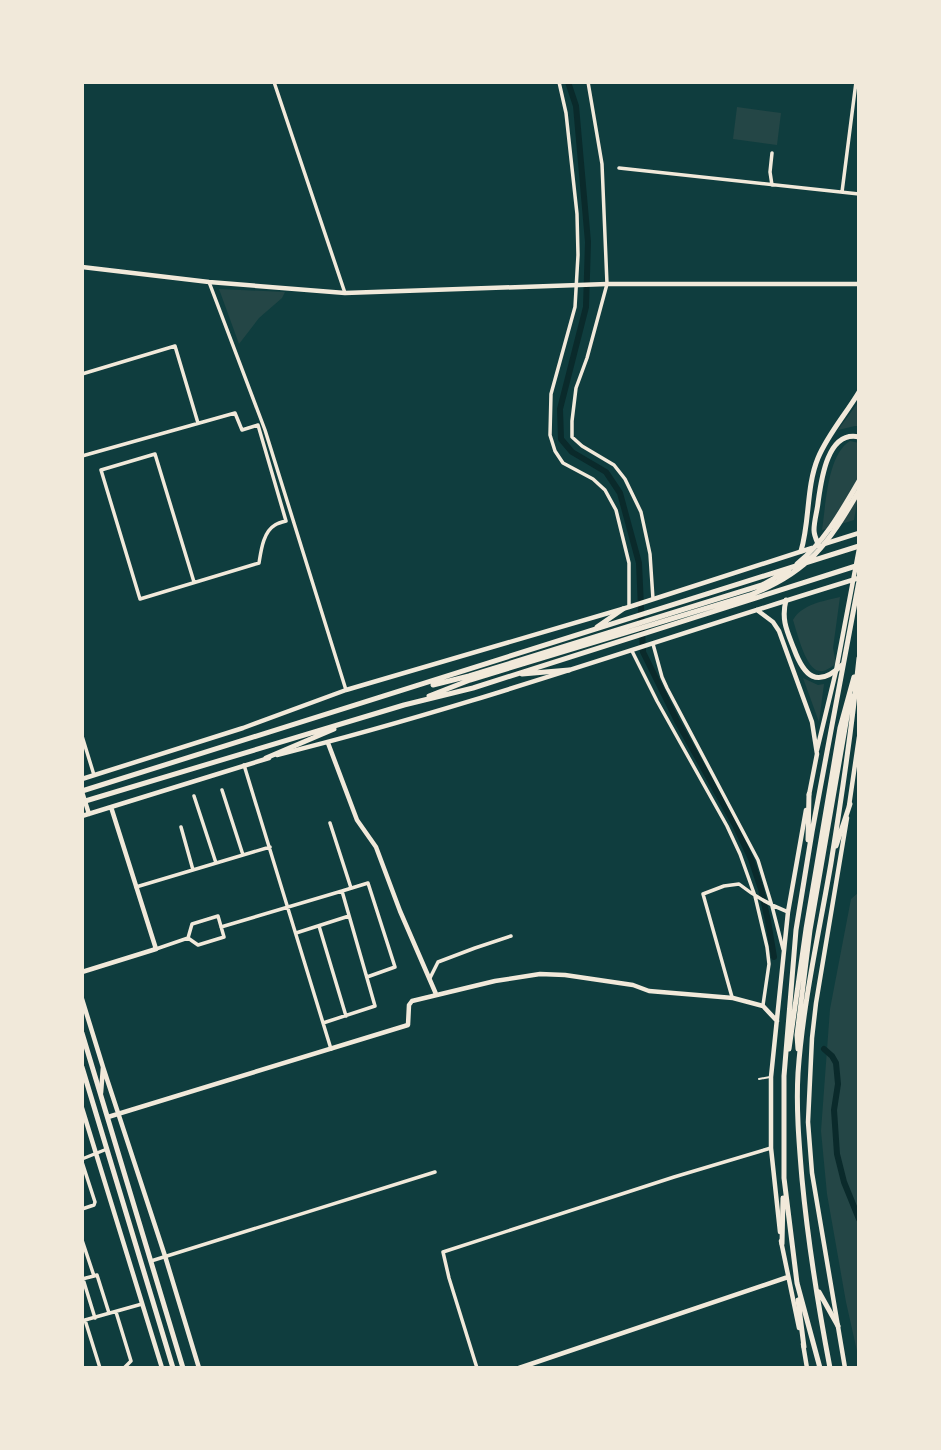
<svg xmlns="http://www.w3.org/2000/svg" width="941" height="1450" font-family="'Libre Baskerville',serif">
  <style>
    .green { fill: #244646 }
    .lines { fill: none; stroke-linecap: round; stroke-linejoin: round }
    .canal { stroke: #0a2a2b; stroke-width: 6 }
    .service { stroke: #f1e9da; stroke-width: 2 }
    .minor { stroke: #f1e9da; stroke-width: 3.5 }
    .tertiary { stroke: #f1e9da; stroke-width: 4.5 }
    .primary { stroke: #f1e9da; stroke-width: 5 }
    .trunk { stroke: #f1e9da; stroke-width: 5 }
  </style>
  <rect width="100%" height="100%" fill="#0f3d3e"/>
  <!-- green -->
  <path class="green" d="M 737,107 L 781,113 L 777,145 L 733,139 Z
    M 219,289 L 285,292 L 282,298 L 259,318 L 239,344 Z
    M 859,401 L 859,426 L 855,426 L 838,430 Z
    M 850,441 L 859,443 L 859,491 L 854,520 L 822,530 C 826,505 827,455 850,441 Z
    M 840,597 L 833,648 L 836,664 C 831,667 825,672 820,671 C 806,671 797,632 793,620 C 802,604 824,601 840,597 Z
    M 803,678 L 818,685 L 824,684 L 819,722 Z
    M 859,892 L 859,1360 L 846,1302 L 827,1194 L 821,1131 L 830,1009 L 851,899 Z"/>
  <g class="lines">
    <!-- canal -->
    <path class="canal" d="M 568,82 L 576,106 L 588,242 L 586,307 L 560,409 L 561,439 L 572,452 L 606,472 L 620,493 L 639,563 L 643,652 L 677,721 L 735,825 L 751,859 L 761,889 L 768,921 L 774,957
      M 824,1049 L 832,1056 L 836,1063 L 838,1084 L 834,1110 L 837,1154 L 844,1182 L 859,1219"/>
    <!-- service -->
    <path class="service" d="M 759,1079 L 770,1077"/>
    <!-- minor -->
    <path class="minor" d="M 274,82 L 345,293
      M 559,82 L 566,113 L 577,214 L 578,255 L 575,307 L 551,394 L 550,435 L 555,451 L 563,463 L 593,479 L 605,490 L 616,510 L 629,563 L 629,607
      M 588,82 L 602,164 L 607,284 L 587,358 L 576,388 L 572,421 L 572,437 L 582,446 L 614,465 L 625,479 L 641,512 L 650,554 L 653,599
      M 772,153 L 770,172 L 772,185
      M 619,168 L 859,194
      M 842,192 L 856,82
      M 209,282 L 265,430 L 346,690
      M 82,374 L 175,346 L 198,423
      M 82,456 L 235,413 L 242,430 L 258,425 L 286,521 C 282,522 278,523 275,525 C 263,532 261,551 259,563 L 140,599 L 101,470 L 155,454 L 194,582
      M 653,644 L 662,677 L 667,688 L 758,860 L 772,906 L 783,949
      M 632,651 L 657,701 L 727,826 L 740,854 L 755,896 L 767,947 L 769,964 L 763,1005
      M 82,736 L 94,775
      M 244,765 L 331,1049
      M 222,790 L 243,855
      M 194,796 L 216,863
      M 330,823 L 351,888
      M 181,827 L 193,870
      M 136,887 L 270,847
      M 342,891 L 368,883 L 395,967 L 367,977
      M 218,916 L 224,937 L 198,945 L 188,938 L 192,924 Z
      M 319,926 L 346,1016
      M 221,927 L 342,891 L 375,1006 L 323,1023
      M 296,933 L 349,916
      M 156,949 L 188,938
      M 430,978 L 438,962 L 475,948 L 511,936
      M 732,997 L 703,894 L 724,886 L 739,884 C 754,896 770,905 788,912
      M 82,1159 L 107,1149
      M 82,1162 L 95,1202 L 94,1205 L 82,1209
      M 82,1240 L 94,1276 L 82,1279
      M 151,1261 L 435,1172
      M 94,1276 L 97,1275 L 109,1313
      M 83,1279 L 95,1318
      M 116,1312 L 131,1361 L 124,1368
      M 100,1368 L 85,1320 L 142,1304
      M 477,1368 L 449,1278 L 443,1252 L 674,1177 L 771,1148"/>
    <!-- tertiary -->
    <path class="tertiary" d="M 82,267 L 209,282 L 345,293 L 607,284 L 859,284
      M 824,544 L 859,533
      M 757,610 L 773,622 L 779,631 L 812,722 L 817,754 L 809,795
      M 328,743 L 357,820 L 376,847 L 400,911 L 436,994
      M 817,750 L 836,671 L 859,549
      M 277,755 C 474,706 665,637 859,578
      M 82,779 L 243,728 L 346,690 L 629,607 L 812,548
      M 82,792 L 89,814
      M 849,806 L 859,737
      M 82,816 L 269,758
      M 82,972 L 156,949 L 111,807
      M 82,999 L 103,1067 L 101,1093
      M 103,1067 L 165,1256 L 199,1368
      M 82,1108 L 162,1368
      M 108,1117 L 408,1025 L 409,1005 L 412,1001 L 495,981 L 540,974 L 565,975 L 633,985 L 649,991 L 733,998 L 763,1006 L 777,1021
      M 780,1232 L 771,1148 L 771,1077 L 788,912 L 806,810
      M 781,1241 L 799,1328
      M 803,1344 L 807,1368
      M 519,1368 L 788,1277
      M 845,1368 L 812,1173 L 808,1122 L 812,1038 L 816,1003 L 847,818"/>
    <!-- primary -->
    <path class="primary" d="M 82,1033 L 183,1368
      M 82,1067 L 173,1368"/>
    <!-- trunk -->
    <path class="trunk" d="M 819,546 C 817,541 814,536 814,530 C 814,521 817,512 818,503 C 821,481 827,430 859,437
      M 801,551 C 810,521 806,487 818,458 C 828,434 846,414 859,392
      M 797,564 C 825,541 841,512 859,481
      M 786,600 C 781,620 787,631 794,649 C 804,676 817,689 842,665
      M 597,627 L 623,609
      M 522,674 L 569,670
      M 433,685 L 469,676 L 762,585 L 789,570
      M 429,696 L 470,680 L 750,595 C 809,572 828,544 859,491
      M 266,758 L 334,729
      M 82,791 L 859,546
      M 82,802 L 404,705 L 473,688 L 859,565
      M 808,840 L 809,794
      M 836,846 L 850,804
      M 789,1049 L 806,929 L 840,728 L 854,677
      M 798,1049 L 797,1035 L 810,930 L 848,711 L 852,696
      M 782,1244 L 783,1198
      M 819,1292 L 838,1326
      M 798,1300 L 804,1347
      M 820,1368 L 797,1283 L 784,1178 L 784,1076 L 796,930 L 812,832 L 859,581
      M 830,1368 C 818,1305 808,1242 802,1179 C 799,1143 796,1108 798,1073 C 803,1002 819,933 831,863 C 842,795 852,727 859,658"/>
  </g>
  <!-- border -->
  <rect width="941" height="1450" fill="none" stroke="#f1e9da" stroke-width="168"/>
</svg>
